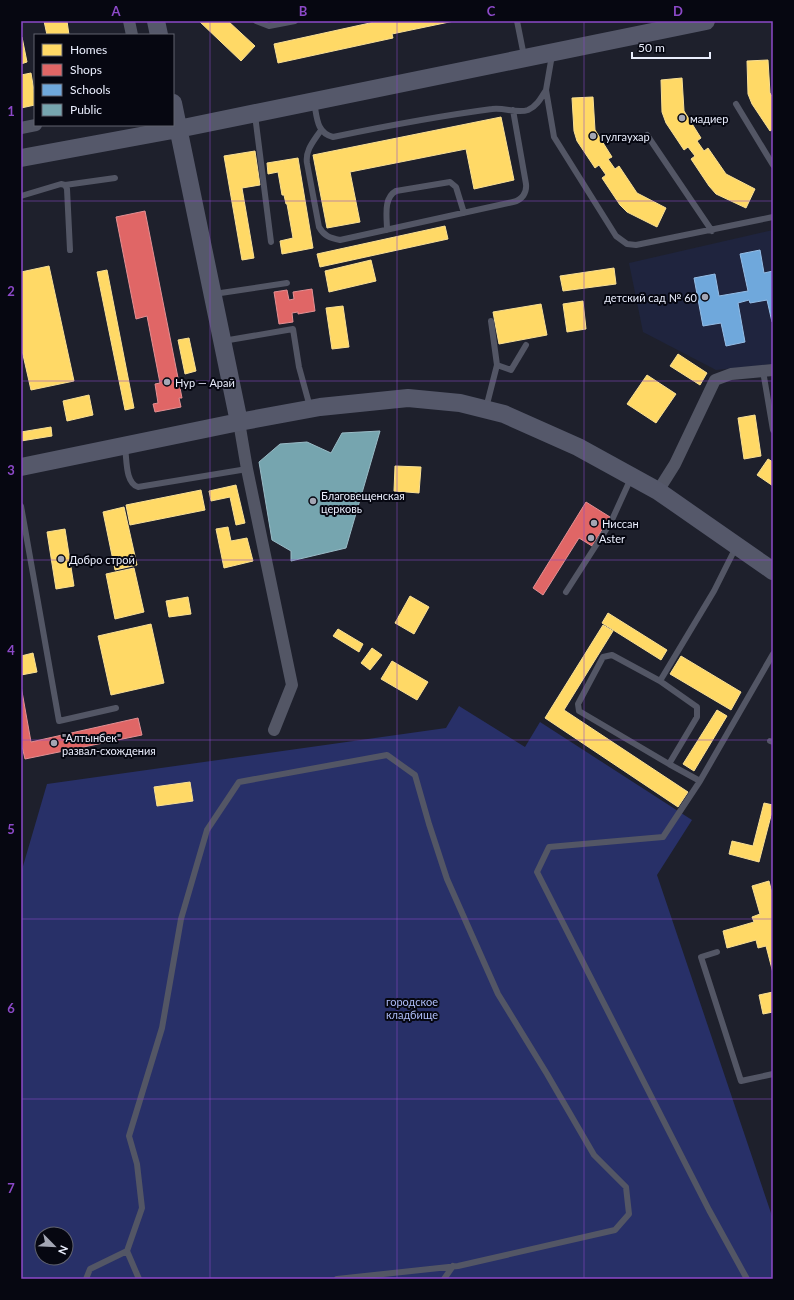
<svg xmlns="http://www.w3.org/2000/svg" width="794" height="1300" font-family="Lato,sans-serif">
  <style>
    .built { fill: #1f243e }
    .green { fill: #283068; fill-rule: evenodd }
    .homes { fill: #ffd966; stroke: #f9df93 }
    .shops { fill: #e06666; stroke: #e38f93 }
    .schools { fill: #6fa8dc; stroke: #94bde6 }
    .public { fill: #76a5af; stroke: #99bbc6 }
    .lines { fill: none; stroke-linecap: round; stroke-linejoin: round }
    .lane { stroke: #535665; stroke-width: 6 }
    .street { stroke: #535665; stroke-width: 12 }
    .secondary { stroke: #55586a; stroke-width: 18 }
    .grid { fill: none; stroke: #8c49c8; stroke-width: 1; stroke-opacity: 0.55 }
    .poi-dot { fill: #a3a6b4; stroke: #060711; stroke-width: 1.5 }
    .labels { text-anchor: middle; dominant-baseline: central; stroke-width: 4; stroke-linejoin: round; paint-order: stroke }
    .poi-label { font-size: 11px; fill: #eaeefd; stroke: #060711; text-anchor: start }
    .park-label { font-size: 11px; fill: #afbef9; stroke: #060711 }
    .neatline { fill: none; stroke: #8c49c8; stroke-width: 1.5 }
    .grid-label { font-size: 13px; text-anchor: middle; font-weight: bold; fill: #8c49c8 }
  </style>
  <rect width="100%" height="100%" fill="#1e202c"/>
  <!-- built -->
  <path class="built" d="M 773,230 L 773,364 L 716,370 L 643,332 L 629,263 Z"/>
  <!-- green -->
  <path class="green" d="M 459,706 L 525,747 L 540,722 L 692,820 L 657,875 L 773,1219 L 773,1279 L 21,1279 L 21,873 L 47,784 L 446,728 ZM 42,1234 L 66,1234 L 66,1258 L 42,1258 Z"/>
  <!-- homes -->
  <path class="homes" d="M 44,21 L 67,21 L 69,35 L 47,35 Z
    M 199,21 L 228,21 L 255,46 L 241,61 Z
    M 379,21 L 454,21 L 392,34 L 393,38 L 278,63 L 274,44 Z
    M 21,37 L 22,37 L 27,62 L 21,64 Z
    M 768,60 L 770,93 L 773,98 L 773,129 L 770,131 L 752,104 L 748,94 L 747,61 Z
    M 31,73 L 35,97 L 35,105 L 21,108 L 21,75 Z
    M 682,78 L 684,111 L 701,138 L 697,141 L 704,151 L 708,148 L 726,174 L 755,189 L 746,208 L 716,194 L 709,186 L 691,159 L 695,156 L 688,147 L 684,150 L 666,123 L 662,112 L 661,80 Z
    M 593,97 L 595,130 L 612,157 L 608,159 L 615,169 L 619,166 L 637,193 L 666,208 L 657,227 L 627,212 L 620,205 L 602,178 L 606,175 L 599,165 L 595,168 L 577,141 L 574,131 L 572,98 Z
    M 501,117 L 514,180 L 474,189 L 466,149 L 350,172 L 360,222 L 327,228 L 313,155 Z
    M 255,151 L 260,185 L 242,188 L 254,258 L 242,260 L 224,156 Z
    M 298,158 L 313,248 L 282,254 L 280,241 L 293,238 L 287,204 L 286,204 L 284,195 L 282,195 L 278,172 L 268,174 L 267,163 Z
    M 445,226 L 448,239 L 320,267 L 317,254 Z
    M 371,260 L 376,281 L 329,292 L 325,271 Z
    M 49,266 L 74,381 L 31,390 L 21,346 L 21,272 Z
    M 614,268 L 616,284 L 563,291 L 560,276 Z
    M 107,270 L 134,408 L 125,410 L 97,272 Z
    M 583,301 L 586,329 L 567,332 L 563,304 Z
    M 541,304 L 547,335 L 499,344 L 493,312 Z
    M 343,306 L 349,347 L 332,349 L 326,308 Z
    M 189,338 L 196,371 L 185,374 L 178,340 Z
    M 678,354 L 707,373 L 700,385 L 670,366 Z
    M 647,375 L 676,394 L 656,423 L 627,404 Z
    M 89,395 L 93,415 L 67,421 L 63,401 Z
    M 755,415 L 761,456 L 744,459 L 738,418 Z
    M 51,427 L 52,436 L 21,441 L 21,432 Z
    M 768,459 L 773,462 L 773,486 L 757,475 Z
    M 395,466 L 421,467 L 419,493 L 394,491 Z
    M 293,481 L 317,493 L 307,514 L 283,502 Z
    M 236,485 L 245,523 L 236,525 L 230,497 L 211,501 L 209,491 Z
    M 201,490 L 205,510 L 130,525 L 126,505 Z
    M 124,507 L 137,565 L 115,570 L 103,512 Z
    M 228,527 L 231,541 L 247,538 L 253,561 L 224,568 L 216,529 Z
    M 65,529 L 74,586 L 56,589 L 47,532 Z
    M 134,568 L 144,612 L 115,619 L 106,574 Z
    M 410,596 L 429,607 L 414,634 L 395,623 Z
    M 188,597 L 191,614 L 169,617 L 166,601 Z
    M 608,613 L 667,650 L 661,660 L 602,623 Z
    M 151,624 L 164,683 L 111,695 L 98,636 Z
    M 603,625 L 613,631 L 564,710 L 688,792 L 678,807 L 545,718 Z
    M 338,629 L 363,644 L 359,652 L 333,636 Z
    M 372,648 L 382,655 L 370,670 L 361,663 Z
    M 33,653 L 37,672 L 21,675 L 21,656 Z
    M 681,656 L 741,692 L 731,710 L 670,674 Z
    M 392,661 L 428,682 L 417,700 L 381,679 Z
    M 717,710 L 727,716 L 694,771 L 683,764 Z
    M 190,782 L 193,801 L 157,806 L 154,787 Z
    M 764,803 L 773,805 L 773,808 L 759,862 L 729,854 L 732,841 L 753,846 Z
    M 769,881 L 773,897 L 773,973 L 766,946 L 758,948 L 756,940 L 727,948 L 723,931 L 754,922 L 752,917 L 760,914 L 752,886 Z
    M 773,992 L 773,1012 L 763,1014 L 759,995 Z"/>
  <!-- shops -->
  <path class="shops" d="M 145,211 L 182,398 L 179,398 L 181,407 L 155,412 L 153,404 L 158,403 L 155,384 L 160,383 L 147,316 L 136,319 L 116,217 Z
    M 312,289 L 315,311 L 298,314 L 298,312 L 292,313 L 293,322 L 279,324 L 274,292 L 287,290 L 289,300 L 294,299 L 293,292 Z
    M 586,502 L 610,517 L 592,546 L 579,538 L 543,595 L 533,588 Z
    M 21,686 L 31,742 L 138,718 L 142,735 L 25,759 L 21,742 Z"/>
  <!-- schools -->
  <path class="schools" d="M 760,250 L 764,273 L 773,271 L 773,322 L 772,322 L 767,300 L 750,303 L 749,300 L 738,303 L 745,342 L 726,346 L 721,323 L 703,326 L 694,278 L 715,274 L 719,296 L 748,291 L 740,254 Z"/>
  <!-- public -->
  <path class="public" d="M 380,431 L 346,548 L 291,561 L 291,551 L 272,540 L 259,462 L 280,444 L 307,442 L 331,453 L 342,433 Z"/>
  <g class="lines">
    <!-- lane -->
    <path class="lane" d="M 256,21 L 269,26 L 295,21
      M 517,21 L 524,56
      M 552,55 L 546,90 L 554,137 L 616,236 L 627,244 L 636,245 L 773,217
      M 314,102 C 317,116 316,133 333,137 C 386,126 439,116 492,109 C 504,107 517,114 528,110 C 537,106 541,98 546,90
      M 736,104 L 773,165
      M 255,115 L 271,242
      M 321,130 C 314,141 305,150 307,163 L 319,227 C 324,236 330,238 340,240 L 513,202 C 522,200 527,193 526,184 L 513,110
      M 647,135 L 712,231
      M 65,185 L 115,178
      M 21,196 L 61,184 L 65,185 L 67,189 L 70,250
      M 387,230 C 387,217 383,198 396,191 L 450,182 L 456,187 L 464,213
      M 214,294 L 287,283
      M 223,341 L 293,329 L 299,367 L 310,407
      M 497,365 L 511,370 L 526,345
      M 763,371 L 773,430
      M 486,408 L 497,365 L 491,321
      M 125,448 C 127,459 125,483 138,487 L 247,469
      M 21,506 L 59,721 L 116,708
      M 566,592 L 611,522 L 631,478
      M 660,681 L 714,591 L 736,547
      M 770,741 L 773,742
      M 669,764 L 697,717 L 697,707 L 660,681 L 612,655 L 603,657 L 578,704 L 579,711 L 669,764 L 700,781 L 773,654
      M 700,781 L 663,837 L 549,847 L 537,872 L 709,1210 L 747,1279
      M 717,952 L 701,957 L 741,1081 L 773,1074
      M 86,1279 L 90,1269 L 127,1251
      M 139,1279 L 127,1251 L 142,1208 L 137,1164 L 129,1136 L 162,1028 L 181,919 L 207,830 L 239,782 L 387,755 L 415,775 L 429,824 L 447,879 L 498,994 L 547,1074 L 594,1155 L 626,1187 L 629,1214 L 615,1230 L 458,1266 L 337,1279
      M 444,1279 L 453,1266"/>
    <!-- street -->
    <path class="street" d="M 129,21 L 132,35
      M 21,128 L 36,125
      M 239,422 L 247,469 L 292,685 L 274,730
      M 658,491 L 675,464 L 715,380 L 731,374 L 773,370"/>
    <!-- secondary -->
    <path class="secondary" d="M 156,21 L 159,35
      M 173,103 L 239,422
      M 21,158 L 178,129 L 706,21
      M 21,467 L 239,422 L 320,407 L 408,398 L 460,403 L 504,414 L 578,447 L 658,491 L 773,571"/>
  </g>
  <!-- grid -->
  <path class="grid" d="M 210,21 L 210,1279M 397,21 L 397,1279M 584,21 L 584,1279M 21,201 L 773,201M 21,381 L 773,381M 21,560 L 773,560M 21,740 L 773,740M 21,919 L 773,919M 21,1099 L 773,1099"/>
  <!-- markers -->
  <g class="poi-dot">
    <circle cx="682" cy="118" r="4"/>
    <circle cx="593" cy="136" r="4"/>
    <circle cx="705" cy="297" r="4"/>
    <circle cx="167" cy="382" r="4"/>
    <circle cx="313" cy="501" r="4"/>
    <circle cx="594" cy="523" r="4"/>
    <circle cx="591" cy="538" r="4"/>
    <circle cx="61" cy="559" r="4"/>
    <circle cx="54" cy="743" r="4"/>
  </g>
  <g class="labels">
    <!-- poi labels -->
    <g class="poi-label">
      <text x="690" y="118">мадиер</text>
      <text x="601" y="136">гулгаухар</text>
      <text x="697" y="297" text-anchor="end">детский сад № 60</text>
      <text x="175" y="382">Нур — Арай</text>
      <text x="321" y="495">Благовещенская<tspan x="321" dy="13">церковь</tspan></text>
      <text x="602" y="523">Ниссан</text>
      <text x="599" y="538">Aster</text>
      <text x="69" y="559">Добро строй</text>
      <text x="62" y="737">"Алтынбек"<tspan x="62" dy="13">развал-схождения</tspan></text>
    </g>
    <!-- park labels -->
    <g class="park-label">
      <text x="412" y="1001">городское<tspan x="412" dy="13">кладбище</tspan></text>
    </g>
  </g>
  <!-- border -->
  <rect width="794" height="1300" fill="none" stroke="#060711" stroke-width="44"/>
  <!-- legend -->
  <rect x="34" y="34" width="140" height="92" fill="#060711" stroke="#61636f"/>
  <rect x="42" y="44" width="20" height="12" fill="#ffd966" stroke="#61636f"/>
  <text x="70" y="54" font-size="12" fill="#eaeefd">Homes</text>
  <rect x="42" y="64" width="20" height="12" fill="#e06666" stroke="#61636f"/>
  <text x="70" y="74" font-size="12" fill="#eaeefd">Shops</text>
  <rect x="42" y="84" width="20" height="12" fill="#6fa8dc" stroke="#61636f"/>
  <text x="70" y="94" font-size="12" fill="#eaeefd">Schools</text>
  <rect x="42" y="104" width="20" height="12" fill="#76a5af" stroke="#61636f"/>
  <text x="70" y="114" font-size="12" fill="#eaeefd">Public</text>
  <!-- north arrow -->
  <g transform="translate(54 1246) rotate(114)"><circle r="19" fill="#060711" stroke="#61636f"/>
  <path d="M0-3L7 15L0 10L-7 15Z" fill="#a3a6b4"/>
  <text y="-6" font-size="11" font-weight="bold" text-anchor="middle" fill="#eaeefd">N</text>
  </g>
  <!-- scale -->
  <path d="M632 52v6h78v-6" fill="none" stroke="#eaeefd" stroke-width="2"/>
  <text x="638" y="52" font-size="12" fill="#eaeefd" stroke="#060711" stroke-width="3" paint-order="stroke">50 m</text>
  <rect x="22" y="22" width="750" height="1256" class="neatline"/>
  <g class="grid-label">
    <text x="116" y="16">A</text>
    <text x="303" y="16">B</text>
    <text x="491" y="16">C</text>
    <text x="678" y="16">D</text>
    <text x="11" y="116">1</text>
    <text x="11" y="296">2</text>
    <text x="11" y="475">3</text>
    <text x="11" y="655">4</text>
    <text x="11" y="834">5</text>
    <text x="11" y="1013">6</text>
    <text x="11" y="1193">7</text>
  </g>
</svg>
